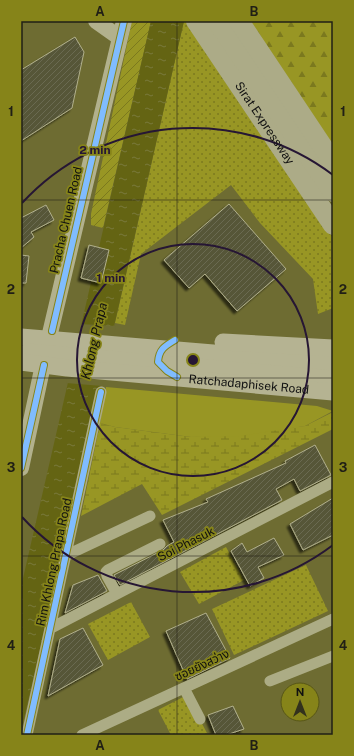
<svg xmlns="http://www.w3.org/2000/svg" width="354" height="756" font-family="'Public Sans','Noto Sans Thai',sans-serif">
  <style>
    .grass { fill: url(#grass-dots) }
    .forest { fill: url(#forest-firs) }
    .wetland { fill: url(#wetland-marsh) }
    .park { fill: #989624 }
    .garden { fill: url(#garden-furrows) }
    .water { fill: url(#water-ripples) }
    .pier { fill: #6e6c32 }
    .building { fill: url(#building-hatch); stroke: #b1b08c; filter: url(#shadow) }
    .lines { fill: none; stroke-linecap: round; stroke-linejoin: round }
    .street { stroke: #acac85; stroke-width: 11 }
    .secondary { stroke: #b2b18d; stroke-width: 16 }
    .primary { stroke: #b5b392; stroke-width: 17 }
    .highway { stroke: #acab87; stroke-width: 20 }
    .cycleway-casing { stroke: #868419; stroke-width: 8 }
    .cycleway { stroke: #80bcff; stroke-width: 6 }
    .grid { fill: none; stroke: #201f16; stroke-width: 1; stroke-opacity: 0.55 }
    .ring { fill: none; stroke: #261634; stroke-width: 2 }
    .labels { text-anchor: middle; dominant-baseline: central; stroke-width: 3.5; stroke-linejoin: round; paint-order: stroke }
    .street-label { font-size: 12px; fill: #111; stroke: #868419 }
    .water-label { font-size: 13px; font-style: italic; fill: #111; stroke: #868419 }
    .centre { fill: #261634; stroke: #868419; stroke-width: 2 }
    .ring-label { font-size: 12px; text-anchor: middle; font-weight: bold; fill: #261634; stroke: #868419; stroke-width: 3.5; stroke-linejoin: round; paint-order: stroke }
    .neatline { fill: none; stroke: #201f16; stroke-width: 1.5 }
    .grid-label { font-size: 13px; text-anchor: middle; font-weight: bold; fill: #201f16 }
  </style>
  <defs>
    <pattern id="grass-dots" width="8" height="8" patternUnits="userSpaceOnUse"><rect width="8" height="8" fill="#989624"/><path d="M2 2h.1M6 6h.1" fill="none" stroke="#7b791e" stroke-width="1.8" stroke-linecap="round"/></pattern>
    <pattern id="forest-firs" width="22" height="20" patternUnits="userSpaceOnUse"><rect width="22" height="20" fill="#989624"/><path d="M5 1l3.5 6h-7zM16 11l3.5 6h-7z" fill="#7b791e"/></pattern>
    <pattern id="wetland-marsh" width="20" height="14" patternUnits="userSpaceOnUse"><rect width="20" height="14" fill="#989624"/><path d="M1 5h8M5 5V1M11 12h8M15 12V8" fill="none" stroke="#7b791e"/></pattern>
    <pattern id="garden-furrows" width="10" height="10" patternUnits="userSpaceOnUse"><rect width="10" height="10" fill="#989624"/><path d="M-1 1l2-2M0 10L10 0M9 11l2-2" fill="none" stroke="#7b791e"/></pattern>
    <pattern id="water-ripples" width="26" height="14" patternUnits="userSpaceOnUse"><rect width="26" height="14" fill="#646413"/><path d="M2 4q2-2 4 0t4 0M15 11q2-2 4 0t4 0" fill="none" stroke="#79793c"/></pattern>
    <pattern id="building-hatch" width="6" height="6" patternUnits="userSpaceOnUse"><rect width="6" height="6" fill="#575637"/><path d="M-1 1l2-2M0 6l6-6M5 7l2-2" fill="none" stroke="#6a6a51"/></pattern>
    <filter id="shadow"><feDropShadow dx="-3" dy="3" stdDeviation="1" flood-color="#0009"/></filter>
  </defs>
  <rect width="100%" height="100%" fill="#6e6c32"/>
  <!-- grass -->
  <path class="grass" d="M 184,21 L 247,21 L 275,154 L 333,238 L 333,308 L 318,314 L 313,279 L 260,223 L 231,185 L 141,254 L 125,325 L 115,323 Z
    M 226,547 L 244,580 L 199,604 L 180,572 Z
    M 306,565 L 328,611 L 234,655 L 212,609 Z
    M 131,602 L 150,637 L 108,660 L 88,624 Z
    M 187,695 L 208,735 L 171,735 L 158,710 Z"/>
  <!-- forest -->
  <path class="forest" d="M 247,21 L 333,21 L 333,151 Z"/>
  <!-- wetland -->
  <path class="wetland" d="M 333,412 L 333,429 L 162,515 L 142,484 L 81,516 L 100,423 L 115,427 L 191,437 L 305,426 Z"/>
  <!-- park -->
  <path class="park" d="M 106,387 L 317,406 L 333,411 L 305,426 L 240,436 L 191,437 L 115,427 L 100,423 Z"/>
  <!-- garden -->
  <path class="garden" d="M 132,21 L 151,21 L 103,228 L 91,225 L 91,214 Z"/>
  <!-- water -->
  <path class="water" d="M 151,21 L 184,21 L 21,732 L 21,587 Z"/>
  <!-- pier -->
  <path class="pier" d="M 80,324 L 116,326 L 102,386 L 66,383 Z"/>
  <!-- building -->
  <path class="building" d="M 75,37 L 84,52 L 72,108 L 21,141 L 21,70 Z
    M 229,204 L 286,269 L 237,311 L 205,274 L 189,288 L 164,260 Z
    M 46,205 L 54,220 L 31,232 L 34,237 L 21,248 L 21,218 Z
    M 89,245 L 109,250 L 101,283 L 81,278 Z
    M 21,255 L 29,256 L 26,283 L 21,283 Z
    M 315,445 L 331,475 L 300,491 L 294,479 L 276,489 L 282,500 L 120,585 L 114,575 L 163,550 L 167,546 L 174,542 L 163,520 L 208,502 L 206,499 L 286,463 L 285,461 Z
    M 333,498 L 333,535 L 303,550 L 290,524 Z
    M 274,538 L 284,555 L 258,567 L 264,578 L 250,586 L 231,551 L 242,543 L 247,552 Z
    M 98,575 L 107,591 L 65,613 L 73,585 Z
    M 206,613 L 230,658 L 187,679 L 166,631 Z
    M 83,628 L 103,665 L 48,696 L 60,639 Z
    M 233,706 L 244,729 L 226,735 L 216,735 L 208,715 Z"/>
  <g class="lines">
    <!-- street -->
    <path class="street" d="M 67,555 L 150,516
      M 117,594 L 107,576 L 106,572 L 108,570 L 160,544
      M 51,628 L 333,482
      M 270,681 L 333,656
      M 184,688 L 200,719
      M 27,735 L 101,392
      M 82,735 L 333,619"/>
    <!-- secondary -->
    <path class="secondary" d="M 96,21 L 120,38
      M 21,468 L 47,346 L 124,21"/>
    <!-- primary -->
    <g class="primary">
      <path d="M 21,337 L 333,363"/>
      <path d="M 223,342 L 333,348"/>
      <path d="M 28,352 L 333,379"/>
      <path id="s1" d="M 21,362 L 67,368 L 333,392"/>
    </g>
    <!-- highway -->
    <g class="highway">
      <path id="s2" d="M 196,21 L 333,225"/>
      <path d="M 217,21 L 333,192"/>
      <path d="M 239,21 L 333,162"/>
    </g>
    <defs>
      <path id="cycleway" d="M 52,331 L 124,21
        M 175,340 C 165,346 159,349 158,362 L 167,371 L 177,377
        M 21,468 L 44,365
        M 27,735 L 101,392"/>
    </defs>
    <!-- cycleway casing -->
    <use href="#cycleway" class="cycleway-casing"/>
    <!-- cycleway -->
    <use href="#cycleway" class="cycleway"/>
  </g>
  <!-- grid -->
  <path class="grid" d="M 177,21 L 177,735M 21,200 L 333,200M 21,378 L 333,378M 21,556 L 333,556"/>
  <!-- distance rings -->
  <g class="ring">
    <circle cx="193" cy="360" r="116"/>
    <path d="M333 545A232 232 0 0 1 22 517M22 203A232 232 0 0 1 333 175"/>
  </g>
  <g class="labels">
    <!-- street labels -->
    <g class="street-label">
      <text stroke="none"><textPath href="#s2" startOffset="123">Sirat Expressway</textPath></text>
      <text transform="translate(66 220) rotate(-77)">Pracha Chuen Road</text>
      <text stroke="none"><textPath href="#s1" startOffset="229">Ratchadaphisek Road</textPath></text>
      <text transform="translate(186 544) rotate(-27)">Soi Phasuk</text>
      <text transform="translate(54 562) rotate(-78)">Rim Khlong Prapa Road</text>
      <text transform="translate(202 665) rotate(-25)">ซอยยังสว่าง</text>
    </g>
    <!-- water labels -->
    <g class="water-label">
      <text transform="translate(94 341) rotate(-77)">Khlong Prapa</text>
    </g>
  </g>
  <circle cx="193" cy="360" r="6" class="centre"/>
  <g class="ring-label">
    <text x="95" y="154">2 min</text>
    <text x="111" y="282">1 min</text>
  </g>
  <!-- border -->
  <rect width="354" height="756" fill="none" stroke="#868419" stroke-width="44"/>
  <!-- north arrow -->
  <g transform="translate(300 702)"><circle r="19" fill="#868419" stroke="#575616"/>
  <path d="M0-3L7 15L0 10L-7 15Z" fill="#32311d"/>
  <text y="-6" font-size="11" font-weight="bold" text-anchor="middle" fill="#111111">N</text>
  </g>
  <rect x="22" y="22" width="310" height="712" class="neatline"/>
  <g class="grid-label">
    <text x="100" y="16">A</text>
    <text x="254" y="16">B</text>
    <text x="11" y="116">1</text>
    <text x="343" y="116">1</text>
    <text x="11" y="294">2</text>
    <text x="343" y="294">2</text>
    <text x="11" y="472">3</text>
    <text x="343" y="472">3</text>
    <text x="11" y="650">4</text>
    <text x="343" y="650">4</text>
    <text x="100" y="750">A</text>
    <text x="254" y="750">B</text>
  </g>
</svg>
